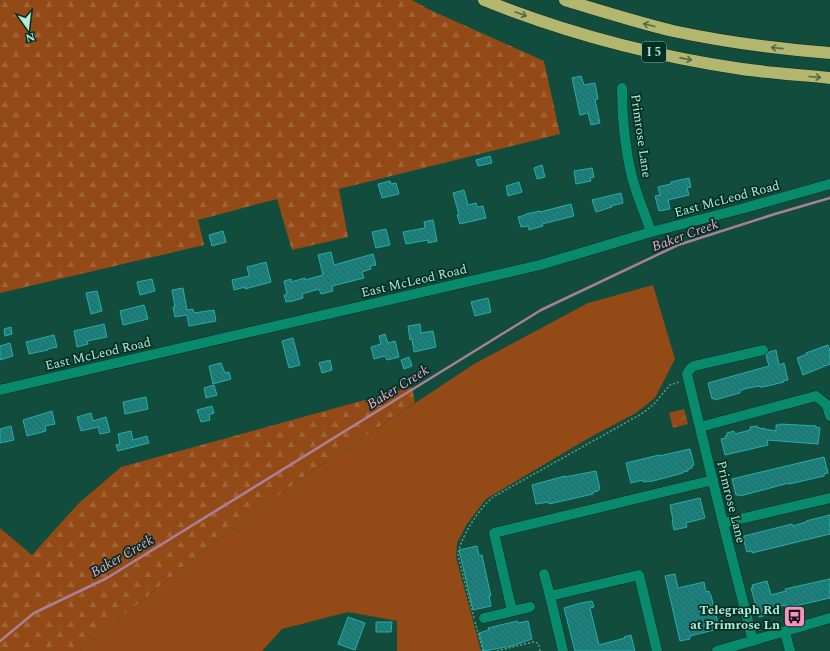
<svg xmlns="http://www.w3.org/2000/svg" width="830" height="651" font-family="Spectral,serif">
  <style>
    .grass { fill: #934a16 }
    .forest { fill: url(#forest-firs) }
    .park { fill: url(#park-crowns) }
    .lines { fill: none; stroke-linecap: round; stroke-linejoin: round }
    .stream { stroke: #ab8097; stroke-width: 2.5 }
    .building { fill: url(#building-back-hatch); stroke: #27aea9 }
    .minor-casing { stroke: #0c2f25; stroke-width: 11 }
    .highway-casing { stroke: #0c2f25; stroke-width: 13 }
    .path { stroke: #649988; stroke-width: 1.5; stroke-dasharray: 2 2; stroke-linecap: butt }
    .minor { stroke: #088b6d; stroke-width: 10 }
    .highway { stroke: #b3b66e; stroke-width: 12 }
    .oneway { stroke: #516c45 }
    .labels { text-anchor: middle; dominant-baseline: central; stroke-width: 3.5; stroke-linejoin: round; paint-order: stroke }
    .shield { fill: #003024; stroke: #80b0a0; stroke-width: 1 }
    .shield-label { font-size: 12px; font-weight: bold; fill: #b7e7d5 }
    .street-label { font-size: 13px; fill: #b7e7d5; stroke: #003024 }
    .poi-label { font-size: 13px; font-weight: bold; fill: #b7e7d5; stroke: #003024; text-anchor: end }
    .water-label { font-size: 14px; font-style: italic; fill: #fea3cd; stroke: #003024 }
  </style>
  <defs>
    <pattern id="forest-firs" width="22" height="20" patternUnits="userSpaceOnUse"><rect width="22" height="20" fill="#934a16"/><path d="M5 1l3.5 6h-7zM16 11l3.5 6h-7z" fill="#a06437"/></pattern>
    <pattern id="park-crowns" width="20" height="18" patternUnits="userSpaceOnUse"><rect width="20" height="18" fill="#934a16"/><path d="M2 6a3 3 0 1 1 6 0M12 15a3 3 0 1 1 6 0" fill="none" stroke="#a06437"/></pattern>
    <pattern id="building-back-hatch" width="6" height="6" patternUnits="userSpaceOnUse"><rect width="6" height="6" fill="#1c817d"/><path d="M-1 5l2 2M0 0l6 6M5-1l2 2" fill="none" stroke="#276965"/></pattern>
  </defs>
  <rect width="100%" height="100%" fill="#114c3c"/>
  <!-- grass -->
  <path class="grass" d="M 653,285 L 675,359 L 655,398 L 636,413 L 587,439 L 486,499 L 467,524 L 457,543 L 456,557 L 481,651 L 397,651 L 397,621 L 348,612 L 282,629 L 262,651 L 80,651 L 203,551 L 302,478 L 474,364 L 588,303 Z"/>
  <!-- forest -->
  <path class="forest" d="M 0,0 L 412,0 L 428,9 L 544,61 L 560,134 L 339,189 L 348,237 L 292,250 L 277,199 L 198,220 L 204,245 L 0,293 Z
    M 412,387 L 415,403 L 302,478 L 203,551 L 80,651 L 0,651 L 0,528 L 32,555 L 78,504 L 121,467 Z"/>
  <!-- park -->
  <path class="park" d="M 684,409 L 688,424 L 673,428 L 669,413 Z"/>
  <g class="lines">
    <!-- stream -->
    <path class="stream" d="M 0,641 L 34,613 L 107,578 L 541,310 L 678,245 L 775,214 L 830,198"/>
  </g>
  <!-- building -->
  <path class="building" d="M 581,76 L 584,85 L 595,83 L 598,99 L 595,100 L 600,123 L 591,125 L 588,113 L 580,115 L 572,78 Z
    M 490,156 L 492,163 L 478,166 L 476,160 Z
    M 542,165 L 545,177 L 537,179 L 534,168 Z
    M 592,168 L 594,177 L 590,178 L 591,181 L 576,184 L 574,171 Z
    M 689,178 L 691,187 L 687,188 L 689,195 L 668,200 L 670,209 L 659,211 L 655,196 L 660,195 L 658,187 L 671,184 L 671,182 Z
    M 390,181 L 391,184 L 396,183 L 399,194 L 382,198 L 378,184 Z
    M 519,182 L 522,192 L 508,196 L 506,186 Z
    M 464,190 L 468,205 L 476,203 L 477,207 L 483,206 L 486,218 L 460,224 L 457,215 L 459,215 L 453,193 Z
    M 621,193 L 623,203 L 611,206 L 612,207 L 596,212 L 592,200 Z
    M 571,204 L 574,216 L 542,224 L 543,226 L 529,230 L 528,226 L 521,227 L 518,217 L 526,215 L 526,214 L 540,211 L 540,212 Z
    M 433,220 L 437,241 L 428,243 L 428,240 L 406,244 L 403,232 L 425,228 L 424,222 Z
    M 386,229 L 390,245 L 376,248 L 372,232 Z
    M 223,231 L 226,242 L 212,246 L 209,235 Z
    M 331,252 L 334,265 L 373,254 L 376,265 L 370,266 L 371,269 L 362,272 L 364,278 L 332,286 L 333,291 L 321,294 L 319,289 L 302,294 L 303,298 L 289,302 L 289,301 L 286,302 L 284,295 L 287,294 L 284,281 L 291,279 L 291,282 L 305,278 L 305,280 L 323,275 L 318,255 Z
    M 266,262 L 271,282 L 245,289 L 245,287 L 234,290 L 232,280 L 249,276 L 247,267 Z
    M 152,279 L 155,291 L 140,295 L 137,282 Z
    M 183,288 L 187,310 L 193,309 L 194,313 L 214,310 L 216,321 L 189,326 L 187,315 L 175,317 L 173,307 L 175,307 L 172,290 Z
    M 97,291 L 102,311 L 91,314 L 86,293 Z
    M 488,298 L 491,312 L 475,316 L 471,302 Z
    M 144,305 L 148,319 L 123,325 L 120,311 Z
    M 104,324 L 107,337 L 87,341 L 88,344 L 77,347 L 74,331 Z
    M 420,324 L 421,333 L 433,331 L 436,347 L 414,352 L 412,339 L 410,340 L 408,326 Z
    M 11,327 L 12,334 L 5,336 L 4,329 Z
    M 385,334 L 388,343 L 395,341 L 399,357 L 387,360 L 385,356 L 374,359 L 371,347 L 381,344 L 379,336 Z
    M 54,335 L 57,347 L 48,349 L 48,350 L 29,354 L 26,342 Z
    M 293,338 L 300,365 L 289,368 L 282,341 Z
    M 10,343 L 13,356 L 0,360 L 0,346 Z
    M 828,345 L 830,351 L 830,364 L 803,375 L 797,358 L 807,354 L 806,353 Z
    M 776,350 L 779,365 L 784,363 L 788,380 L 783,381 L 784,382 L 763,387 L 760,387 L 759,386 L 744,389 L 740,391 L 740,393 L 736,394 L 715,400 L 715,398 L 712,399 L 708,383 L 769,366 L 766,355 L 769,352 Z
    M 409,357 L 412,366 L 404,369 L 401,360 Z
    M 330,360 L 332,370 L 322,373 L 319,363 Z
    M 221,363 L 225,373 L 229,372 L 231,379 L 213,384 L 209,366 Z
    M 214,385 L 217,395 L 206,398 L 204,388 Z
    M 146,397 L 148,409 L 125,414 L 123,402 Z
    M 212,406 L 214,413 L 209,415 L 210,420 L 201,422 L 197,410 Z
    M 52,411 L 55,424 L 45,426 L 46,431 L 27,436 L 23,420 Z
    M 91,413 L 93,421 L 106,417 L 110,432 L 100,434 L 98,427 L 81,431 L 77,417 Z
    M 780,424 L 816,426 L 816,427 L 820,428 L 818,444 L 767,440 L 768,445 L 725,455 L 721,439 L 726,438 L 725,436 L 727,436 L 727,433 L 734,431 L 735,434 L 750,430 L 750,427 L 757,426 L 758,428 L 760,428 L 760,429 L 764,428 L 764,429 L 776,431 L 776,425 L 780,425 Z
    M 11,426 L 14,440 L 0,443 L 0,429 Z
    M 131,431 L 133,440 L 147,436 L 149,443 L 118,451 L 116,445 L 120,444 L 118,434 Z
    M 690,449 L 694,465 L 692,466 L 692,468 L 688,469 L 688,471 L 683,472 L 683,473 L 653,481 L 643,482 L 643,480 L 631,483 L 626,463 L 659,455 L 659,456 Z
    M 824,457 L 828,473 L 824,474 L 824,476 L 789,484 L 789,483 L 740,496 L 739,495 L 736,495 L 732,479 Z
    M 596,471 L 600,489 L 598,490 L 598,491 L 593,492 L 593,494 L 549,504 L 549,502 L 536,504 L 532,485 L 565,476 L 565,477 Z
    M 700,498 L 705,518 L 686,523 L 687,527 L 674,530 L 672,521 L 673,520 L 670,505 Z
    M 830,515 L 830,534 L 752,553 L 752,551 L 747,552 L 743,538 L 744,537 L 744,536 L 792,524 L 793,526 L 806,522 L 806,521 Z
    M 477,546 L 479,556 L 482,555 L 488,583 L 491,596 L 489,596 L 491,606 L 473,610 L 459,550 Z
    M 675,574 L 678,588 L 704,582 L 706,592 L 709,591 L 710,595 L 711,595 L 719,628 L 717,628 L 718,629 L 690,636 L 690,639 L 680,641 L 665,576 Z
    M 830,579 L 830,598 L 786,608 L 785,605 L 773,608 L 774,613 L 759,617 L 751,588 L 753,588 L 752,585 L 767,581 L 771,595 L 786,591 L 785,589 Z
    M 592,601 L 594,607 L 590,608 L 599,645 L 625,638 L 624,637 L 631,635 L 635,651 L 575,651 L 564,608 L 581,603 Z
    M 348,617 L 365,623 L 355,650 L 338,644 Z
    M 517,621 L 518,623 L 528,621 L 532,639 L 512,646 L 484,651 L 479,633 L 489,630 L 488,628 Z
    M 376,622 L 392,622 L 391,632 L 376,632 Z"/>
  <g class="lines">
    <defs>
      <path id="minor" d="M 622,88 C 622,117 625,149 632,177 C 637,196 645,214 651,232
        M 0,390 L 540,265 L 651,232 L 741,209 L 830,184
        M 700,427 L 816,396 L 827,405 L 830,416
        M 723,523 L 830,498
        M 544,574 L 550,596
        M 512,611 L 494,533 L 713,480
        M 484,618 L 530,607
        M 785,632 L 790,651
        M 753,641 L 723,523 L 687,374 L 690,369 L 694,366 L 763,350
        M 563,651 L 550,596 L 639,575 L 657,651
        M 717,651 L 830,618"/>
      <path id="highway" d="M 484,0 C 566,33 654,56 742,69 C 771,73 801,75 830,78
        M 565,0 C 601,11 636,22 673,31 C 725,42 777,49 830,53"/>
    </defs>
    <!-- minor casing -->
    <use href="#minor" class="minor-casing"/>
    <!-- highway casing -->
    <use href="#highway" class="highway-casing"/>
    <!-- path -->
    <path class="path" d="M 474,618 L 458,556 C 459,539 480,507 493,497 L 643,413 L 654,404 L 670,385 L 679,382
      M 475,622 L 483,651
      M 497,651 L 533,642 C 539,642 539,646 540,651"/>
    <!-- minor -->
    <use href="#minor" class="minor"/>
    <!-- highway -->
    <use href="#highway" class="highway"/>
  </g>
  <!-- one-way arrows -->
  <defs><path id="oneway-shaft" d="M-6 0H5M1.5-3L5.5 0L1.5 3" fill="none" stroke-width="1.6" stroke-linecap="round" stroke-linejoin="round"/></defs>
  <g class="oneway">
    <use href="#oneway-shaft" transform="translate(521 14) rotate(20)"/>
    <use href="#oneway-shaft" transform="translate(649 25) rotate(-166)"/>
    <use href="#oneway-shaft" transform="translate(777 48) rotate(-174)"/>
    <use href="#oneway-shaft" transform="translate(686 59) rotate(11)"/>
    <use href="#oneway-shaft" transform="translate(815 77) rotate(5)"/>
  </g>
  <!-- icons -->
  <defs>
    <symbol id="bus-square" viewBox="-11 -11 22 22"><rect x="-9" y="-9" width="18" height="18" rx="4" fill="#fc8fc3" stroke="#003024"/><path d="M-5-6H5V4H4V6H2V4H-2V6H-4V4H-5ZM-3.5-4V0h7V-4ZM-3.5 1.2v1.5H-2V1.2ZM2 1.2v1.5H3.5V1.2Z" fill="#111"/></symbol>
  </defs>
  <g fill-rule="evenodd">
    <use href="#bus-square" x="782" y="604" width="25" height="25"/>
  </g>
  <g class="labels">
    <!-- shield labels -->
    <rect class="shield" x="642" y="42" width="24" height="20" rx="3"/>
    <g class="shield-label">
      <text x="654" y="52">I 5</text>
    </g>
    <!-- street labels -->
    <g class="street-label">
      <text transform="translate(641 136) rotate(82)">Primrose Lane</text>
      <text transform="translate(727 199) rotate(-15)">East McLeod Road</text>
      <text transform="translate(414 281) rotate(-13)">East McLeod Road</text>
      <text transform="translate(98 354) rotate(-13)">East McLeod Road</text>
      <text transform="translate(731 502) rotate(76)">Primrose Lane</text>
    </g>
    <!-- poi labels -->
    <g class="poi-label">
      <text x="780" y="610">Telegraph Rd<tspan x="780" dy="15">at Primrose Ln</tspan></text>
    </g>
    <!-- water labels -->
    <g class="water-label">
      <text transform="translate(685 235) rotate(-20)">Baker Creek</text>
      <text transform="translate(398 387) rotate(-32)">Baker Creek</text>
      <text transform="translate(122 556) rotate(-30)">Baker Creek</text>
    </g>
  </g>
  <!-- north arrow -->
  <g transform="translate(28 28) rotate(166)" stroke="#003024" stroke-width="3" paint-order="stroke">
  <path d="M0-3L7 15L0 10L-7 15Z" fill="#b7e7d5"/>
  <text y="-6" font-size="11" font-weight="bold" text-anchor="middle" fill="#b7e7d5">N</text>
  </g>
</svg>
